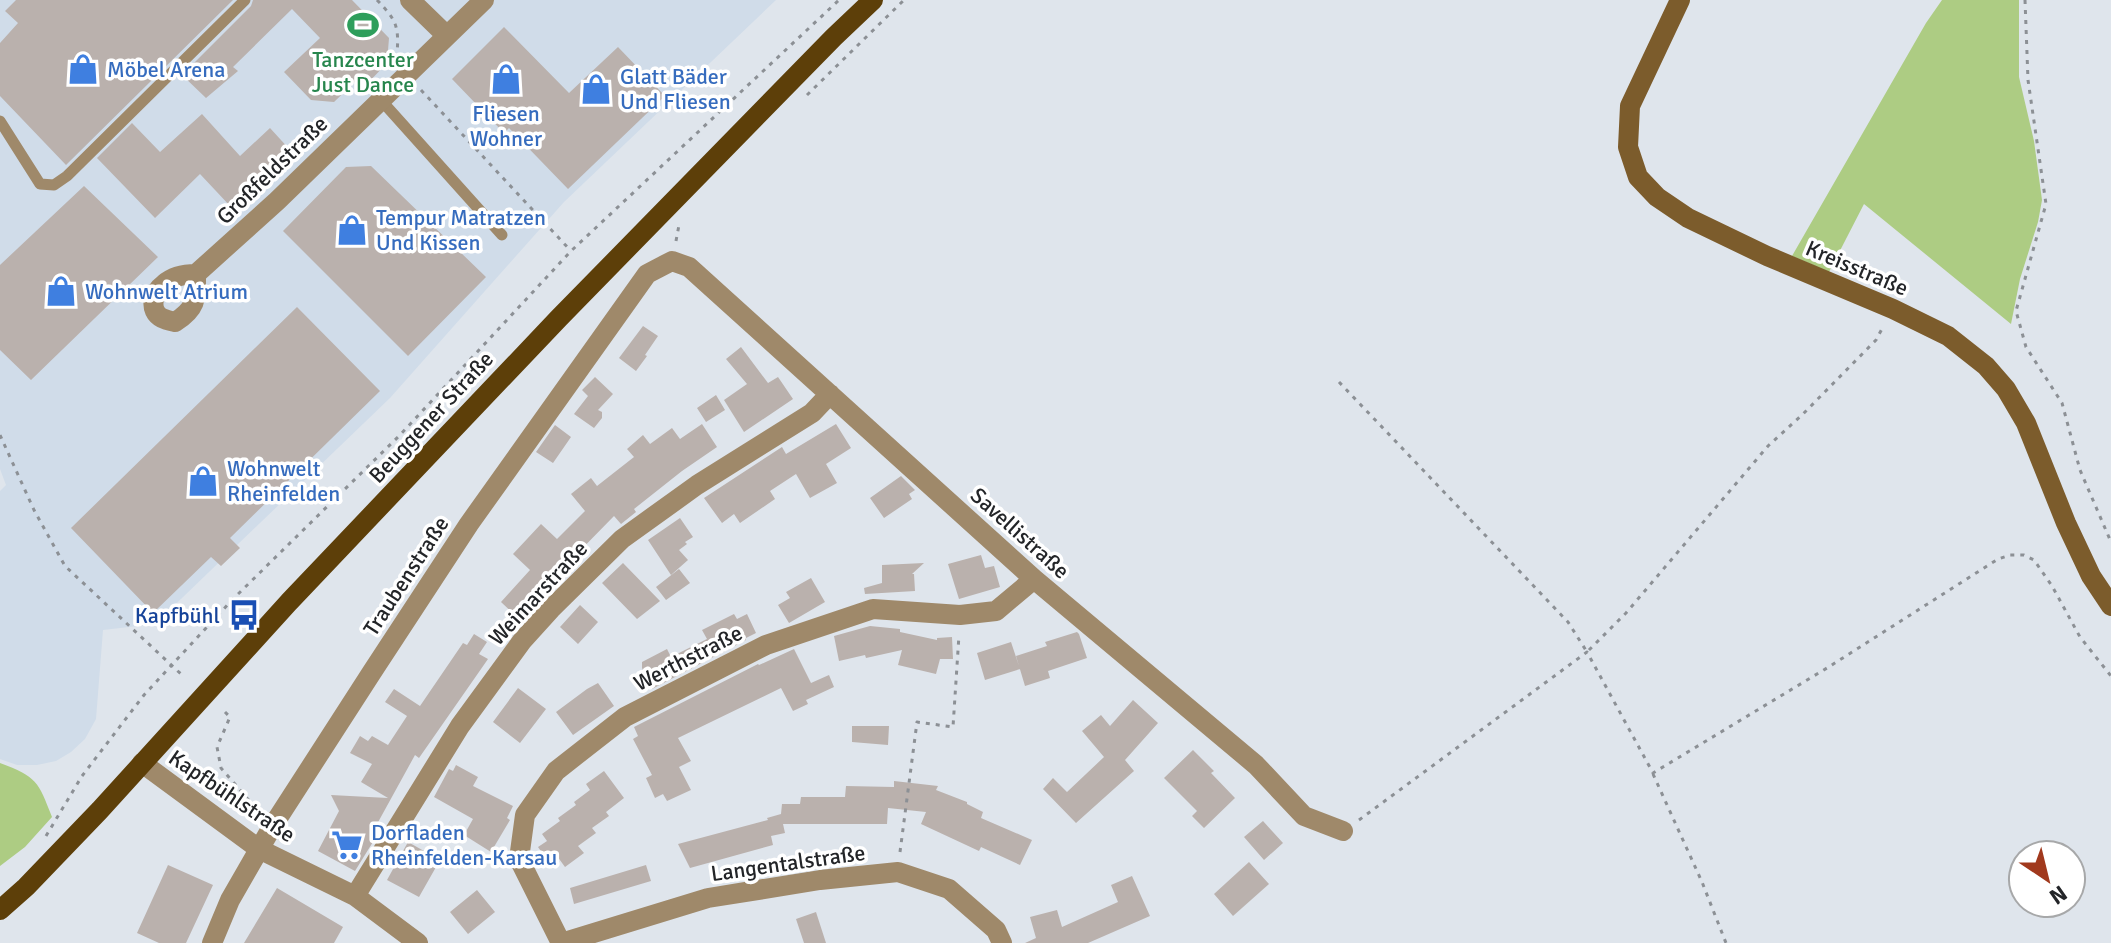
<svg xmlns="http://www.w3.org/2000/svg" width="2111" height="943" font-family="Signika,sans-serif">
  <style>
    .built { fill: #d0dce9 }
    .green { fill: #adcc83 }
    .building { fill: #bab1ad }
    .lines { fill: none; stroke-linecap: round; stroke-linejoin: round }
    .path { stroke: #8c9095; stroke-width: 3; stroke-dasharray: 4 6; stroke-linecap: butt }
    .lane { stroke: #9f896a; stroke-width: 11 }
    .street { stroke: #9f896a; stroke-width: 20 }
    .secondary { stroke: #7c5c2c; stroke-width: 20 }
    .primary { stroke: #5d3f09; stroke-width: 20 }
    .labels { text-anchor: middle; dominant-baseline: central; stroke-width: 7; stroke-linejoin: round; paint-order: stroke }
    .leisure-label { font-size: 22px; fill: #27864d; stroke: #fff }
    .shop-label { font-size: 22px; fill: #366cbe; stroke: #fff; text-anchor: start }
    .street-label { font-size: 22px; fill: #232528; stroke: #fff }
    .transit-label { font-size: 22px; fill: #164399; stroke: #fff; text-anchor: end }
  </style>
  <rect width="100%" height="100%" fill="#dfe5ec"/>
  <!-- built -->
  <path class="built" d="M 0,0 L 776,0 L 564,202 L 390,398 L 155,624 L 103,630 L 96,719 L 85,739 L 71,752 L 56,761 L 37,765 L 17,765 L 0,759 L 0,491 L 6,485 L 0,469 Z"/>
  <!-- green -->
  <path class="green" d="M 1942,0 L 2019,0 L 2019,77 L 2034,141 L 2042,200 L 2038,222 L 2020,279 L 2011,324 L 1864,204 L 1829,272 L 1792,256 L 1926,23 Z
    M 0,763 C 37,777 38,781 52,817 L 25,847 L 0,866 Z"/>
  <!-- building -->
  <path class="building" d="M 16,0 L 233,0 L 66,165 L 0,96 L 0,43 L 18,23 L 5,11 Z
    M 253,0 L 352,0 L 389,38 L 387,63 L 366,85 L 358,79 L 334,102 L 311,100 L 284,72 L 320,38 L 292,9 L 233,67 L 238,71 L 206,98 L 182,75 L 251,6 Z
    M 504,27 L 569,93 L 618,47 L 665,96 L 568,189 L 509,128 L 504,133 L 452,79 Z
    M 202,114 L 240,156 L 270,128 L 291,151 L 272,170 L 270,168 L 231,207 L 200,174 L 155,218 L 97,158 L 132,123 L 160,152 Z
    M 371,166 L 486,277 L 408,356 L 283,231 L 346,167 Z
    M 84,186 L 158,257 L 31,380 L 0,350 L 0,265 Z
    M 297,307 L 380,391 L 230,538 L 240,548 L 221,566 L 211,557 L 153,613 L 71,528 Z
    M 643,326 L 658,336 L 645,355 L 647,356 L 636,371 L 619,358 Z
    M 741,347 L 768,383 L 778,377 L 793,399 L 744,432 L 724,400 L 747,384 L 726,359 Z
    M 595,377 L 613,394 L 598,410 L 602,412 L 602,418 L 594,428 L 574,414 L 588,396 L 582,390 Z
    M 716,395 L 725,410 L 706,422 L 697,408 Z
    M 702,424 L 717,447 L 682,471 L 634,509 L 636,512 L 621,524 L 614,516 L 567,564 L 565,562 L 540,590 L 546,595 L 534,607 L 530,604 L 517,617 L 501,602 L 530,570 L 513,554 L 541,524 L 557,539 L 585,511 L 571,494 L 591,478 L 597,486 L 634,457 L 627,449 L 643,435 L 650,444 L 672,428 L 680,439 Z
    M 836,424 L 851,448 L 826,464 L 837,483 L 810,498 L 796,474 L 770,491 L 775,499 L 740,523 L 734,514 L 722,523 L 704,498 L 782,447 L 786,454 Z
    M 555,425 L 571,437 L 553,463 L 536,452 Z
    M 901,476 L 915,490 L 909,494 L 912,499 L 884,518 L 870,498 Z
    M 680,518 L 693,537 L 685,542 L 687,544 L 679,550 L 688,560 L 671,575 L 648,540 Z
    M 981,555 L 985,568 L 994,566 L 1000,587 L 959,599 L 948,564 Z
    M 623,563 L 660,601 L 637,619 L 602,583 Z
    M 924,563 L 912,574 L 914,574 L 915,591 L 865,594 L 864,588 L 882,583 L 882,565 Z
    M 679,569 L 690,583 L 666,600 L 656,587 Z
    M 811,578 L 825,602 L 789,623 L 778,605 L 790,598 L 786,592 Z
    M 580,605 L 598,622 L 578,644 L 560,627 Z
    M 734,614 L 737,619 L 747,614 L 756,633 L 746,638 L 746,640 L 652,689 L 642,668 L 642,662 L 667,649 L 671,657 L 707,639 L 702,630 Z
    M 870,626 L 900,629 L 900,632 L 937,640 L 937,638 L 952,637 L 953,659 L 940,659 L 936,674 L 898,665 L 902,650 L 866,658 L 865,655 L 839,661 L 834,636 Z
    M 1077,632 L 1079,634 L 1087,658 L 1048,671 L 1050,678 L 1025,686 L 1016,656 L 1047,646 L 1045,642 Z
    M 474,634 L 487,642 L 479,654 L 488,659 L 419,758 L 415,755 L 371,835 L 376,837 L 355,871 L 318,851 L 339,811 L 331,795 L 388,798 L 361,782 L 372,764 L 350,753 L 360,736 L 368,741 L 372,736 L 388,745 L 407,716 L 385,702 L 394,689 L 420,706 L 463,643 L 467,645 Z
    M 1011,642 L 1020,669 L 985,680 L 977,653 Z
    M 794,649 L 811,683 L 829,675 L 834,687 L 806,700 L 808,704 L 793,711 L 781,688 L 678,738 L 691,761 L 679,767 L 691,790 L 667,801 L 663,794 L 655,798 L 646,778 L 652,775 L 633,739 L 638,736 L 634,727 L 758,664 L 759,665 Z
    M 598,683 L 614,706 L 573,735 L 556,712 L 587,689 Z
    M 518,688 L 546,709 L 520,743 L 493,722 Z
    M 1133,700 L 1158,723 L 1125,760 L 1134,771 L 1076,823 L 1043,789 L 1053,778 L 1067,792 L 1104,757 L 1082,731 L 1101,715 L 1110,726 Z
    M 852,726 L 889,726 L 888,745 L 852,742 Z
    M 1193,750 L 1214,771 L 1211,773 L 1235,798 L 1204,828 L 1192,816 L 1197,811 L 1164,778 Z
    M 456,765 L 478,777 L 473,786 L 513,806 L 507,818 L 510,820 L 491,852 L 464,835 L 473,819 L 434,797 L 449,769 L 453,771 Z
    M 604,771 L 624,798 L 606,812 L 609,816 L 592,828 L 596,833 L 578,846 L 584,853 L 565,867 L 557,856 L 549,863 L 538,847 L 547,841 L 542,834 L 560,821 L 558,818 L 576,805 L 574,802 L 590,790 L 586,784 Z
    M 894,781 L 938,786 L 936,790 L 967,802 L 967,804 L 983,812 L 981,818 L 1032,840 L 1020,865 L 981,847 L 979,851 L 921,824 L 926,812 L 888,808 L 887,824 L 783,824 L 785,833 L 771,836 L 773,845 L 690,868 L 678,844 L 768,820 L 767,818 L 781,814 L 782,804 L 800,804 L 801,797 L 845,797 L 846,786 L 894,787 Z
    M 1263,821 L 1283,843 L 1264,860 L 1244,837 Z
    M 408,842 L 440,860 L 419,897 L 387,880 Z
    M 1249,862 L 1269,884 L 1233,916 L 1214,894 Z
    M 168,865 L 213,885 L 186,943 L 159,943 L 137,933 Z
    M 646,865 L 651,881 L 574,904 L 570,888 Z
    M 1132,876 L 1150,916 L 1088,943 L 1025,943 L 1036,938 L 1030,917 L 1057,910 L 1062,927 L 1118,902 L 1111,885 Z
    M 277,888 L 343,927 L 334,943 L 244,943 Z
    M 477,890 L 495,912 L 468,934 L 450,912 Z
    M 816,912 L 826,943 L 804,943 L 796,919 Z"/>
  <g class="lines">
    <!-- path -->
    <path class="path" d="M 377,0 C 397,21 399,26 397,55
      M 2025,0 L 2028,80 L 2046,204 L 2016,311 L 2026,347 L 2062,403 L 2080,470 L 2111,542
      M 421,90 L 571,251
      M 807,95 L 904,0
      M 676,241 L 679,225
      M 1339,382 L 1568,622 L 1587,652 L 1626,613 L 1768,446 L 1803,414 L 1876,340 L 1883,327
      M 0,435 L 34,510 L 65,566 L 182,675
      M 225,712 L 230,717 L 217,747 L 221,768 L 259,812
      M 1653,774 L 1702,882 L 1726,943
      M 1359,820 L 1587,652 L 1653,773 L 1827,668 L 1998,559 L 2010,555 L 2024,555 L 2034,560 L 2052,586 L 2080,637 L 2111,676
      M 46,836 L 82,776 L 144,695 L 232,600 L 400,435 L 571,251 L 839,0
      M 900,852 L 917,722 L 953,727 L 959,635"/>
    <!-- lane -->
    <path class="lane" d="M 380,99 L 502,235
      M 0,121 L 40,184 L 54,185 L 67,176 L 245,0"/>
    <!-- street -->
    <path class="street" d="M 410,0 L 446,35
      M 196,274 C 196,299 197,308 175,322 C 171,321 166,320 162,318 C 148,311 153,292 164,284 C 172,277 185,274 196,274 L 277,201 L 484,0
      M 142,763 L 259,849 L 355,896 L 418,943
      M 355,896 L 460,726 L 522,641 L 551,609 L 622,539 L 697,485 L 812,413 L 830,394
      M 212,943 L 230,900 L 272,827 L 372,672 L 469,524 L 647,274 L 672,261 L 689,267 L 1034,579 L 1256,765 L 1304,816 L 1343,831
      M 1002,943 L 996,930 L 949,889 L 898,872 L 820,880 L 708,898 L 561,943 L 519,859 L 525,815 L 556,771 L 625,717 L 766,645 L 873,609 L 960,615 L 996,611 L 1034,579"/>
    <!-- secondary -->
    <path class="secondary" d="M 1680,0 L 1630,106 L 1628,147 L 1638,177 L 1657,197 L 1688,218 L 1767,256 L 1893,309 L 1948,336 L 1986,366 L 2006,389 L 2026,423 L 2066,523 L 2091,576 L 2111,606"/>
    <!-- primary -->
    <path class="primary" d="M 0,910 L 26,887 L 100,810 L 289,602 L 559,318 L 834,37 L 873,0"/>
  </g>
  <!-- icons -->
  <defs>
    <symbol id="stadium-bare" viewBox="-9 -9 18 18"><path d="M0-5a6.5 5 0 1 0 0 10a6.5 5 0 1 0 0-10ZM-3.5-1.8h7v3.6h-7Z" fill="#2e9e5b" stroke="#fff" stroke-width="2.5" paint-order="stroke"/></symbol>
    <symbol id="shop-bare" viewBox="-9 -9 18 18"><path d="M-5-2.5h2.3a2.7 3.5 0 0 1 5.4 0H5L5.5 6h-11ZM-1.5-2.5h3a1.5 2.3 0 0 0-3 0Z" fill="#3f7fe0" stroke="#fff" stroke-width="2.5" paint-order="stroke"/></symbol>
    <symbol id="bus-bare" viewBox="-9 -9 18 18"><path d="M-5-6H5V4H4V6H2V4H-2V6H-4V4H-5ZM-3.5-4V0h7V-4ZM-3.5 1.2v1.5H-2V1.2ZM2 1.2v1.5H3.5V1.2Z" fill="#1a4fb4" stroke="#fff" stroke-width="2.5" paint-order="stroke"/></symbol>
    <symbol id="supermarket-bare" viewBox="-9 -9 18 18"><path d="M-6-5.5h2.5l.6 2H6L4.5 2H-2.5L-4.4-4H-6ZM-1.5 3.2a1.3 1.3 0 1 0 .1 0ZM3 3.2a1.3 1.3 0 1 0 .1 0Z" fill="#3f7fe0" stroke="#fff" stroke-width="2.5" paint-order="stroke"/></symbol>
  </defs>
  <g fill-rule="evenodd">
    <use href="#stadium-bare" x="341" y="3" width="44" height="44"/>
    <use href="#shop-bare" x="61" y="47" width="44" height="44"/>
    <use href="#shop-bare" x="484" y="57" width="44" height="44"/>
    <use href="#shop-bare" x="574" y="67" width="44" height="44"/>
    <use href="#shop-bare" x="330" y="208" width="44" height="44"/>
    <use href="#shop-bare" x="39" y="269" width="44" height="44"/>
    <use href="#shop-bare" x="181" y="459" width="44" height="44"/>
    <use href="#bus-bare" x="222" y="593" width="44" height="44"/>
    <use href="#supermarket-bare" x="325" y="823" width="44" height="44"/>
  </g>
  <g class="labels">
    <!-- leisure labels -->
    <g class="leisure-label">
      <text x="363" y="59">Tanzcenter<tspan x="363" dy="25">Just Dance</tspan></text>
    </g>
    <!-- shop labels -->
    <g class="shop-label">
      <text x="107" y="69">Möbel Arena</text>
      <text x="620" y="76">Glatt Bäder<tspan x="620" dy="25">Und Fliesen</tspan></text>
      <text x="506" y="113" text-anchor="middle">Fliesen<tspan x="506" dy="25">Wohner</tspan></text>
      <text x="376" y="217">Tempur Matratzen<tspan x="376" dy="25">Und Kissen</tspan></text>
      <text x="85" y="291">Wohnwelt Atrium</text>
      <text x="227" y="468">Wohnwelt<tspan x="227" dy="25">Rheinfelden</tspan></text>
      <text x="371" y="832">Dorfladen<tspan x="371" dy="25">Rheinfelden-Karsau</tspan></text>
    </g>
    <!-- street labels -->
    <g class="street-label">
      <text transform="translate(272 170) rotate(-44)">Großfeldstraße</text>
      <text transform="translate(1857 268) rotate(23)">Kreisstraße</text>
      <text transform="translate(431 417) rotate(-47)">Beuggener Straße</text>
      <text transform="translate(1020 533) rotate(42)">Savellistraße</text>
      <text transform="translate(406 576) rotate(-57)">Traubenstraße</text>
      <text transform="translate(538 593) rotate(-47)">Weimarstraße</text>
      <text transform="translate(688 658) rotate(-27)">Werthstraße</text>
      <text transform="translate(232 796) rotate(34)">Kapfbühlstraße</text>
      <text transform="translate(788 863) rotate(-8)">Langentalstraße</text>
    </g>
    <!-- transit labels -->
    <g class="transit-label">
      <text x="220" y="615">Kapfbühl</text>
    </g>
  </g>
  <!-- north arrow -->
  <g transform="translate(2047 879) rotate(145)"><circle r="38" fill="#ffffff" stroke="#a7a8a9" stroke-width="2"/>
  <path d="M0-6L14 30L0 20L-14 30Z" fill="#a1391d"/>
  <text y="-12" font-size="22" font-weight="bold" text-anchor="middle" fill="#232528">N</text>
  </g>
</svg>
